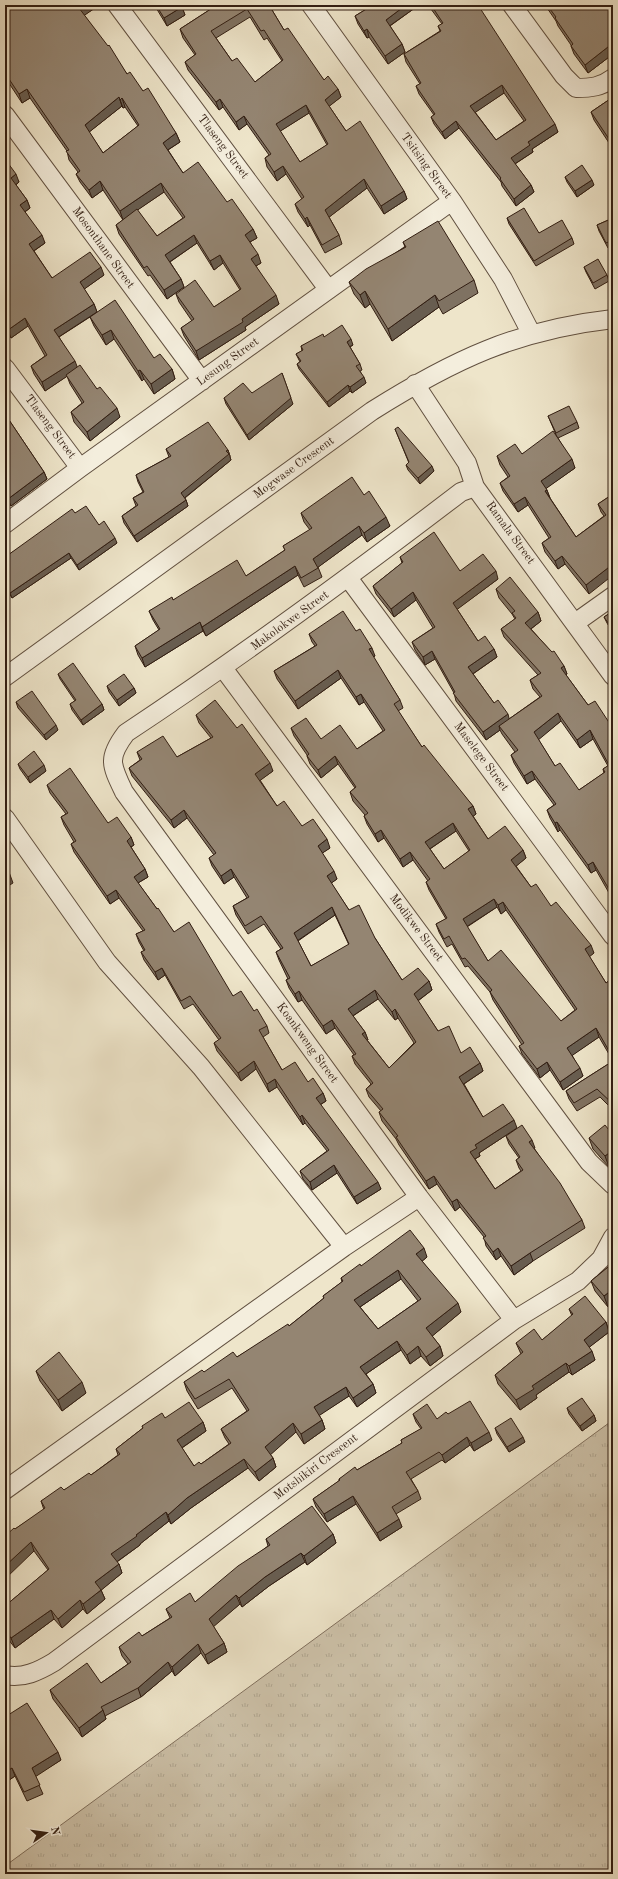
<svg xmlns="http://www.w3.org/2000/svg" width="618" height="1879" font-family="'Old Standard TT',serif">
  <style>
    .grass { fill: url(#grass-tufts); stroke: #80705e }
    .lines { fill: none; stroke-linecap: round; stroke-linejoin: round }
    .minor-casing { stroke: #615040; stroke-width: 20 }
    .minor { stroke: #f4eedd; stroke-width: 18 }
    .wall { fill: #7f7262; stroke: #321e12; fill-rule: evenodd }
    .shaded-wall { fill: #685d50; stroke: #321e12 }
    .building { fill: #948572; stroke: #321e12; fill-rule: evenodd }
    .labels { text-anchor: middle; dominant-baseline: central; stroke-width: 3; stroke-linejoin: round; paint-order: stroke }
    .street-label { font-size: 12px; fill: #321e12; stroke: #f4eedd }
  </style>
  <defs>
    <pattern id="grass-tufts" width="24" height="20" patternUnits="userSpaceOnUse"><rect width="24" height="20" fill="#cec3ab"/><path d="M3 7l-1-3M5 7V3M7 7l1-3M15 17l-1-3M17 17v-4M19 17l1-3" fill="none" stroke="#b1a792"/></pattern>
  </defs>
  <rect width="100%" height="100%" fill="#eee5ca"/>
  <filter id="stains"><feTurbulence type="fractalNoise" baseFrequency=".005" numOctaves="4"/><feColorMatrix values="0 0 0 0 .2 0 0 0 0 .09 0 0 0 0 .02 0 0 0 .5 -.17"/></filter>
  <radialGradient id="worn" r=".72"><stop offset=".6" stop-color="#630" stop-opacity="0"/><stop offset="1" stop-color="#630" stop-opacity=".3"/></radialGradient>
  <!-- grass -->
  <path class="grass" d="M 613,1420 L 613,1874 L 5,1874 L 5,1866 Z"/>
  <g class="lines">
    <defs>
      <path id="minor" d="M 117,5 L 328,289
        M 311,5 L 452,201 L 503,279 L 531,333
        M 512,5 L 564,76 L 576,88 C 591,88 601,87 613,78
        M 5,115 L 202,381
        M 5,368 L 80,468
        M 415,384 L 467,463 L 475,487 L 613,676
        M 475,487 L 461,492 C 351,576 241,657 126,733 C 107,758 111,765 124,792 L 419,1197 L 514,1320
        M 5,524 L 80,468 L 452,201
        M 349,579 L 613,936
        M 575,623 L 613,596
        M 223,668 L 589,1162 L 613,1185
        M 5,677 L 372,411 C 453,360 516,330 613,319
        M 5,818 L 107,962 L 201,1067 L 344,1247
        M 5,1490 L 344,1247 L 419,1197
        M 5,1675 C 23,1679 39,1671 54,1662 L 514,1320 L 578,1281 L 601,1259 L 613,1237"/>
    </defs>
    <!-- minor casing -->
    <use href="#minor" class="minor-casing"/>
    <!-- minor -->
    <use href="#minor" class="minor"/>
  </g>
  <!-- wall -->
  <path class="wall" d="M 5,5 L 94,5 L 95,8 L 84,15 L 127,74 L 143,91 L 176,133 L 180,142 L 168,150 L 183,173 L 227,202 L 253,229 L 257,238 L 250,242 L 261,263 L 256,266 L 279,304 L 245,327 L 246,330 L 199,360 L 184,336 L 181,328 L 192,321 L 179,302 L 176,294 L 214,307 L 240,290 L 223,263 L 214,270 L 197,243 L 170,262 L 181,279 L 184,287 L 167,299 L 150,275 L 148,276 L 119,234 L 116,225 L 123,220 L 103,190 L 92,198 L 80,182 L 76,174 L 78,172 L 69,160 L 67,151 L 30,98 L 22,103 L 5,77 ZM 122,106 L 123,108 L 125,107 L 138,126 L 103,153 L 89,132 ZM 164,192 L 183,218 L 157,236 L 137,210 Z
    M 148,5 L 181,5 L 185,15 L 167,26 L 155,6 L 151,9 Z
    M 217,5 L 269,5 L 284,30 L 324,80 L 338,89 L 341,97 L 329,106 L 346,131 L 404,191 L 407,199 L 384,214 L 367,188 L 329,217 L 339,235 L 342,244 L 325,253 L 310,225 L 308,227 L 298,212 L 295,204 L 302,199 L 286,174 L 277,181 L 267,167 L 265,158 L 269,155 L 247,124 L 239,130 L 223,107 L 219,110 L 188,70 L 185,62 L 195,55 L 183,38 L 180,29 ZM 250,17 L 264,40 L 267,38 L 282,61 L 255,82 L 232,61 L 216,38 ZM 309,113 L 327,145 L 300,162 L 280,131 Z
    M 373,5 L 419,5 L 390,26 L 402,44 L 405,52 L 388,64 L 369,37 L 367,38 L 358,24 L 355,16 Z
    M 428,5 L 466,5 L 558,132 L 532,149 L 533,152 L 515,164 L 531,185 L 534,192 L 516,206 L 502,186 L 501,182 L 459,128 L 445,139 L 434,124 L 431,117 L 434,115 L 419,94 L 416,86 L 420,84 L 406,62 L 404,54 L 440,31 L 438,26 L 442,24 ZM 504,93 L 524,121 L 496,140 L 475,112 Z
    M 545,5 L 613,5 L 613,54 L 588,73 L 574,54 L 571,46 L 571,45 L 558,26 L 556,21 Z
    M 613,97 L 613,149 L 594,120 L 591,112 Z
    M 5,159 L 19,182 L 16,185 L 27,200 L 30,208 L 25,212 L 45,243 L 34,251 L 52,278 L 104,275 L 84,289 L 94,304 L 97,312 L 154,358 L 172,369 L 175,379 L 154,394 L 144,379 L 142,381 L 114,339 L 106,345 L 94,326 L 90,317 L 59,337 L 77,368 L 97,389 L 120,417 L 90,441 L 74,422 L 71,412 L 82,403 L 70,384 L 67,376 L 45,391 L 34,374 L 31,366 L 45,356 L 28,326 L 11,338 L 5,330 Z
    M 565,177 L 594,185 L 577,197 L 567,182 Z
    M 507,218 L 539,233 L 572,238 L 574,244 L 536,266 L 509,224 Z
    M 613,218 L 613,246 L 608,248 L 599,231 L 597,225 Z
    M 403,242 L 474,280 L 478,293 L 443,314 L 439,307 L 392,341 L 370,304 L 365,308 L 354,294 L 349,282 L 405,247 Z
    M 584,267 L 607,275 L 609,281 L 595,289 L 586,272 Z
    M 324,337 L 353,345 L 350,347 L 360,364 L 362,370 L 360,371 L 366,383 L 352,393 L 350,391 L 329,407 L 299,369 L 297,364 L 300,362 L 296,354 L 302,351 L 301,346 Z
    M 252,393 L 293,404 L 249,440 L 226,404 L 224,398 Z
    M 5,414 L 44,472 L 47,479 L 11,506 L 8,503 L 5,505 Z
    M 548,416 L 577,422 L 579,428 L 558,438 L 575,468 L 546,488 L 550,498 L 576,537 L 604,516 L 601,512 L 598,504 L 613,494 L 589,594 L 565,564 L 558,569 L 545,552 L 542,543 L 549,538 L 528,505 L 518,512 L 503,491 L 500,483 L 508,477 L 500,465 L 497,456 L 522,454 L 557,437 Z
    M 395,429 L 434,471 L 420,484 L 408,470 L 406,465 L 409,463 Z
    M 166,449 L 228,450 L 230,456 L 230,457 L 231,460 L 185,498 L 186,500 L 188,506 L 137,542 L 124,523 L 122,516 L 136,506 L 133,498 L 143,492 L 138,482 L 136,475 L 169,457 Z
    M 364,495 L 390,526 L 367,542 L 362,535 L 318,567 L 322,577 L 304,587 L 298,575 L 206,636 L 203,631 L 145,667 L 138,655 L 135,646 L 159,630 L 153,620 L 149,611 L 173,600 L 246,576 L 285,550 L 283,546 L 310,530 L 304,522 L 301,513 Z
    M 75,513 L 99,525 L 117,543 L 79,570 L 71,558 L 12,598 L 5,587 L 5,561 L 9,558 L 8,555 Z
    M 400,557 L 498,579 L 457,609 L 478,641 L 494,649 L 497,657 L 473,674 L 494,703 L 509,719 L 540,697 L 533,689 L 530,680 L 538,675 L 504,637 L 501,629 L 515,619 L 512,614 L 499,598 L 496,589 L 538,612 L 541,621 L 531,629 L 564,666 L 567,674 L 566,675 L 588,705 L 612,727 L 613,727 L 613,900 L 596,870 L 591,873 L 560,830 L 558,832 L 550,818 L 547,810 L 554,805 L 535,779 L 527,784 L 514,763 L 511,755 L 515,752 L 502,734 L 500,730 L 486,740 L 456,701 L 454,693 L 435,659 L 425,665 L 415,650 L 412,642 L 433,628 L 416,600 L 394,617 L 376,594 L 373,586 L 402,563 ZM 561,721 L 580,748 L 593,739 L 608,766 L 603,769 L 604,773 L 579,790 L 555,766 L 538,739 Z
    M 613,611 L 613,633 L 607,623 L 604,617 Z
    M 356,631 L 375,656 L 373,657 L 400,700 L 403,708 L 398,711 L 422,747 L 473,806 L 476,814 L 473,816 L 488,839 L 523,850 L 526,858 L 516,866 L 531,887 L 551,906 L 594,953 L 589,956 L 606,983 L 613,978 L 613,1110 L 600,1097 L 577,1111 L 569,1099 L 566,1091 L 613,1061 L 599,1037 L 572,1055 L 583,1076 L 563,1090 L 550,1070 L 540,1078 L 522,1054 L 519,1046 L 522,1045 L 493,1000 L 490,992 L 468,966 L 465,967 L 452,944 L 447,947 L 439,932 L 436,924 L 446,919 L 429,890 L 426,882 L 428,881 L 413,860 L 403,867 L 384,838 L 378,842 L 367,824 L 364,816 L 365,815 L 353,801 L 350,792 L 355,788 L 338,764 L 321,778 L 310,764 L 307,756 L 307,755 L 294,736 L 291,728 L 321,739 L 357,749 L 383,731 L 364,702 L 359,705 L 341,678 L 298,709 L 277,679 L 274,671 L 315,646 L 312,642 L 309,634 ZM 456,831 L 469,851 L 444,869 L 430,849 ZM 497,907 L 501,914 L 506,910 L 575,1010 L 561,1021 L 488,961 L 467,927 Z
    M 58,674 L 102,704 L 104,710 L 83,725 L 72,710 L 70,704 L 75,701 L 60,679 Z
    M 107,686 L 134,688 L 136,693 L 119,706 L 109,692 Z
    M 16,702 L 58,730 L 46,740 L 18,708 Z
    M 196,715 L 237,728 L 273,771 L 260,780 L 277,806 L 302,826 L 330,848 L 322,853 L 337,879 L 331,883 L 349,910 L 375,938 L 402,980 L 429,981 L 432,990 L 418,1001 L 438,1031 L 461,1053 L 480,1063 L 483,1071 L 464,1084 L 483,1117 L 517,1128 L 479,1153 L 480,1156 L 475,1159 L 495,1189 L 521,1171 L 519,1168 L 516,1160 L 519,1158 L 509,1144 L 506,1136 L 535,1148 L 534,1148 L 582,1220 L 585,1228 L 533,1261 L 514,1275 L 501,1256 L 496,1260 L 486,1246 L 484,1237 L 460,1207 L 455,1211 L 437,1184 L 429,1189 L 399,1145 L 396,1139 L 382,1121 L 379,1112 L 381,1111 L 369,1097 L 366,1089 L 371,1084 L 355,1064 L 352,1056 L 354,1055 L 335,1028 L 326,1034 L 302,1000 L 298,1002 L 289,988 L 286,980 L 288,979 L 279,960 L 276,952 L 281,949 L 264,924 L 248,934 L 236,915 L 233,906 L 247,898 L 234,877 L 224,884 L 212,866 L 209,858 L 214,855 L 187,818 L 174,828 L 132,776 L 129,768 L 140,760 L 137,752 L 177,757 L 211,738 L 199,723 ZM 335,915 L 349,945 L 311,966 L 298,941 ZM 378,999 L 395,1020 L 398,1018 L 414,1043 L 389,1068 L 367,1040 L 368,1040 L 365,1032 L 353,1016 Z
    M 18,764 L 46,771 L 30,783 L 20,769 Z
    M 47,785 L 131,837 L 134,845 L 131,847 L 145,869 L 148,877 L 138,883 L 174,932 L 233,996 L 254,1011 L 267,1026 L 269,1033 L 263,1037 L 282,1070 L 308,1082 L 323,1093 L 326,1101 L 320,1105 L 381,1189 L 357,1204 L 337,1173 L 312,1190 L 303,1179 L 300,1171 L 327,1151 L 305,1123 L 303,1125 L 277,1087 L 269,1092 L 256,1069 L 241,1081 L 217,1051 L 214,1043 L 219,1040 L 193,1004 L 184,1009 L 165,975 L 158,980 L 144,960 L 141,952 L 144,951 L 139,942 L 136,934 L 143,931 L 119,898 L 110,904 L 74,852 L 71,844 L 74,842 L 64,825 L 61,817 L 66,814 L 50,793 Z
    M 613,1135 L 613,1164 L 609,1167 L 593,1149 L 589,1138 Z
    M 427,1257 L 422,1261 L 461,1312 L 432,1336 L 440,1346 L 443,1356 L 430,1366 L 421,1356 L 410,1364 L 401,1350 L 366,1374 L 373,1384 L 376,1393 L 357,1407 L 349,1396 L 319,1415 L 322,1420 L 325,1429 L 304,1444 L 296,1432 L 270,1454 L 273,1458 L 276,1467 L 259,1481 L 248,1468 L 191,1508 L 171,1524 L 169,1521 L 140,1544 L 140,1545 L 117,1562 L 119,1564 L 122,1573 L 101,1590 L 105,1599 L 87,1614 L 83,1609 L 62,1628 L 54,1619 L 15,1648 L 5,1635 L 5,1606 L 48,1570 L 34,1551 L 15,1529 L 44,1510 L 41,1501 L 64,1490 L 91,1475 L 118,1455 L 116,1449 L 143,1428 L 142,1426 L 165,1418 L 203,1422 L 206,1431 L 182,1448 L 194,1466 L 201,1464 L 229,1444 L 225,1438 L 221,1429 L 247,1411 L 232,1388 L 198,1409 L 187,1391 L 184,1382 L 237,1357 L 289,1326 L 324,1298 L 323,1296 L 342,1282 L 341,1278 L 361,1266 ZM 401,1279 L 418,1301 L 378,1329 L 360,1307 Z
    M 613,1263 L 608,1307 L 595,1291 L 591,1281 Z
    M 569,1309 L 606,1322 L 609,1332 L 589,1347 L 595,1360 L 572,1375 L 569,1372 L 536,1395 L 537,1398 L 520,1410 L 498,1384 L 495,1375 L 521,1354 L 516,1343 L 542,1340 L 572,1316 Z
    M 36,1371 L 86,1393 L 62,1411 L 40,1381 Z
    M 567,1408 L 594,1415 L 596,1421 L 582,1431 L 569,1414 Z
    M 413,1414 L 437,1419 L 448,1414 L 492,1440 L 474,1451 L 470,1445 L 445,1463 L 442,1460 L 411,1479 L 418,1491 L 421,1499 L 396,1514 L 402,1527 L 380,1541 L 356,1504 L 327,1522 L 316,1507 L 313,1499 L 339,1481 L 339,1479 L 357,1470 L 402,1443 L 401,1440 L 421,1429 L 416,1422 Z
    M 495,1428 L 525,1442 L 509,1452 L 497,1434 Z
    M 333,1534 L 336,1543 L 307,1565 L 305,1562 L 269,1586 L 242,1607 L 240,1604 L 213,1626 L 224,1643 L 227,1652 L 208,1664 L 201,1653 L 175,1676 L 172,1671 L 141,1697 L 105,1716 L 106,1719 L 82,1737 L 53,1699 L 50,1690 L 101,1683 L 128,1664 L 122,1656 L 119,1647 L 142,1636 L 170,1618 L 166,1609 L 195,1602 L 268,1546 L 266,1539 Z
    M 5,1717 L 61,1760 L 35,1776 L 43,1794 L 27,1801 L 15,1776 L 5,1783 Z"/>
  <!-- shaded-wall -->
  <path class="shaded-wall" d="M 83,5 L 94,5 L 95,8 L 82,17 L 79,8 Z
    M 149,5 L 154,5 L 155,6 L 151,9 Z
    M 406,5 L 419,5 L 388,27 L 386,20 Z
    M 182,7 L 185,15 L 167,26 L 164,18 Z
    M 367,29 L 369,37 L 367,38 L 364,31 Z
    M 613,43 L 613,54 L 588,73 L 585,65 Z
    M 402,44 L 405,52 L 388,64 L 385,56 Z
    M 502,85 L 504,93 L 473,114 L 470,106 Z
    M 27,89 L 30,98 L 22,103 L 19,94 Z
    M 338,89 L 341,97 L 327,108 L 325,100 Z
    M 119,97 L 122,106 L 88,133 L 85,125 Z
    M 122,98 L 125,107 L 123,108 L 120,100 Z
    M 220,99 L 223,107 L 219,110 L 216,102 Z
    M 306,105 L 309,113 L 279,132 L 276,124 Z
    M 244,116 L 247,124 L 239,130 L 236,122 Z
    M 456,121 L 459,128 L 445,139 L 442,132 Z
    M 555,124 L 558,132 L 532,149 L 533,152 L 513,165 L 511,158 L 528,142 Z
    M 176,133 L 180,142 L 166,151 L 163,143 Z
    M 283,166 L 286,174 L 277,181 L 274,172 Z
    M 16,174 L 19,182 L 14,186 L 11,178 Z
    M 364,179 L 367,188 L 328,218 L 325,210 Z
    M 592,180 L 594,185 L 577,197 L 575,191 Z
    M 100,181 L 103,190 L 92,198 L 89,190 Z
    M 161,183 L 164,192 L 123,220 L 120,211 Z
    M 531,185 L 534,192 L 516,206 L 514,199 Z
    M 404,191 L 407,199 L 384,214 L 381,206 Z
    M 27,200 L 30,208 L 23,213 L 20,205 Z
    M 307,217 L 310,225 L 308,227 L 305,219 Z
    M 253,229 L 257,238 L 248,243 L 245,235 Z
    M 42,235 L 45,243 L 32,252 L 29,244 Z
    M 194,235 L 197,243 L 168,263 L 165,255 Z
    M 258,254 L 261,263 L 254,267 L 251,259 Z
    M 220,255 L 223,263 L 214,270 L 210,261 Z
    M 101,267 L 104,275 L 83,290 L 80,282 Z
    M 181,279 L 184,287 L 167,299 L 164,290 Z
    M 365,291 L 370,304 L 365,308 L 360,295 Z
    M 276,295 L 279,304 L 245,327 L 246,330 L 199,360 L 196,351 Z
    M 435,295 L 439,307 L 392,341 L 388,329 Z
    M 94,304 L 97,312 L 57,338 L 54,330 Z
    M 25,318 L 28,326 L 11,338 L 8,330 Z
    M 111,330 L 114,339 L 106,345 L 102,335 Z
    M 351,339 L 353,345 L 349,347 L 347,342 Z
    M 75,361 L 78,369 L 45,391 L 42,382 Z
    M 172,369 L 175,379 L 154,394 L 151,384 Z
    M 140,370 L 144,379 L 142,381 L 138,371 Z
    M 282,373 L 293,404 L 249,440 L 247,435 Z
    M 364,377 L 366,383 L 352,393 L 350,387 Z
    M 348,385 L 350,391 L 329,407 L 327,402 Z
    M 117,408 L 120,417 L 90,441 L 87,432 Z
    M 228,450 L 230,456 L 230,457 L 231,460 L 183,499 L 181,493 Z
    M 572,459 L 575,468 L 544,490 L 541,481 Z
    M 432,466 L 434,471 L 420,484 L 418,478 Z
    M 44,472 L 47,479 L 11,506 L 8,499 Z
    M 547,490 L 550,498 L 545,491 Z
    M 5,495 L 6,495 L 8,503 L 5,505 Z
    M 525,497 L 528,505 L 518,512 L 514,504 Z
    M 186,500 L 188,506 L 137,542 L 134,536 Z
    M 386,517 L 390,526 L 367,542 L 364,533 Z
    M 359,526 L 362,535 L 317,568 L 313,559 Z
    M 115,538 L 117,543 L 79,570 L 77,565 Z
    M 69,553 L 71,558 L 12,598 L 10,593 Z
    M 562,556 L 565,564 L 558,569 L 555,561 Z
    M 613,564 L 613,575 L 589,594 L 586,585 Z
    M 295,566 L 298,575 L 206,636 L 202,627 Z
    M 496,571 L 498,579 L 455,611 L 453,603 Z
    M 413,592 L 416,600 L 394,617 L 391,609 Z
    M 538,612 L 541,621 L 528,631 L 525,623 Z
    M 200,622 L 203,631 L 145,667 L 142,658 Z
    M 372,648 L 375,656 L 372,658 L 369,649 Z
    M 494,649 L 497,657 L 471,675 L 468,667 Z
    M 432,651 L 435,659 L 425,665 L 423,657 Z
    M 564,666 L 567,674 L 564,676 L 561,668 Z
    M 338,670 L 341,678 L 298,709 L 295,701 Z
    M 134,688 L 136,693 L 119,706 L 117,700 Z
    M 361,694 L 364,702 L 359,705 L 356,697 Z
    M 102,704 L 104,710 L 83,725 L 81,720 Z
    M 558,713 L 561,721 L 537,741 L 534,732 Z
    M 508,714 L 510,722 L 499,726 L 500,730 L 486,740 L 483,732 Z
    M 56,725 L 58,730 L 46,740 L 44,735 Z
    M 590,730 L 593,739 L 580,748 L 577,740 Z
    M 335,756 L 338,764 L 321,778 L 318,770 Z
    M 270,763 L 273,771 L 258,782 L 255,774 Z
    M 44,765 L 46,771 L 30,783 L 28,777 Z
    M 532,771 L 535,779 L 527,784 L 524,776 Z
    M 473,806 L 476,814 L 471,818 L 468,809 Z
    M 184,810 L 187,818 L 174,828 L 171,820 Z
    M 557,822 L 560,830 L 558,832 L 555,823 Z
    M 453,823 L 456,831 L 428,850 L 425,842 Z
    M 381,830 L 384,838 L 378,842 L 375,834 Z
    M 131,837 L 134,845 L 129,848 L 127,841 Z
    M 327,839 L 330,848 L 321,854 L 318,846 Z
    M 523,850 L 526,858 L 514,868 L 511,860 Z
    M 410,852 L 413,860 L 403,867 L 400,859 Z
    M 593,862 L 596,870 L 591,873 L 588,865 Z
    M 145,869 L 148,877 L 136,884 L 134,877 Z
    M 231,869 L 234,877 L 224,884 L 221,876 Z
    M 334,871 L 337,879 L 330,884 L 327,876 Z
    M 9,872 L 13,883 L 5,888 L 5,875 Z
    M 116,890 L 119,898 L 110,904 L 107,896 Z
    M 494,899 L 497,907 L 466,927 L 463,919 Z
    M 503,902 L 506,910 L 501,914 L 498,905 Z
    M 332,907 L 335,915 L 297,941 L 294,933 Z
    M 591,945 L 594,953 L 588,958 L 585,949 Z
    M 162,968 L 165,975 L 158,980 L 155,972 Z
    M 429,981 L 432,990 L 416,1002 L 414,994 Z
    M 375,990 L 378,999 L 351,1017 L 348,1009 Z
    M 299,991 L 302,1000 L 298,1002 L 295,994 Z
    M 395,1009 L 398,1018 L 395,1020 L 392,1012 Z
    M 332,1020 L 335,1028 L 326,1034 L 323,1026 Z
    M 596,1028 L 599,1037 L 570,1057 L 567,1048 Z
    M 365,1032 L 368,1040 L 365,1042 L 362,1034 Z
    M 254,1061 L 256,1069 L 241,1081 L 238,1073 Z
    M 547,1062 L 550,1070 L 540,1078 L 537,1069 Z
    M 480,1063 L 483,1071 L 462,1085 L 459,1077 Z
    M 580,1068 L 583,1076 L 563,1090 L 560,1082 Z
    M 275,1079 L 277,1087 L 269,1092 L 267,1084 Z
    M 323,1093 L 326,1101 L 318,1106 L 316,1098 Z
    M 302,1115 L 305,1123 L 303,1125 L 300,1117 Z
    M 514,1120 L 517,1128 L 479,1153 L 480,1156 L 473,1160 L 470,1152 L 475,1145 Z
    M 532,1140 L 535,1148 L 532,1150 L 529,1142 Z
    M 613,1150 L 613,1164 L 609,1167 L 605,1156 Z
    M 334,1165 L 337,1173 L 312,1190 L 310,1182 Z
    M 434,1176 L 437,1184 L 429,1189 L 426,1181 Z
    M 378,1182 L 381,1189 L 357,1204 L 354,1197 Z
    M 457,1199 L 460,1207 L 455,1211 L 452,1202 Z
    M 424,1248 L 427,1257 L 420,1263 L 416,1254 Z
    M 498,1248 L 501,1256 L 496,1260 L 493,1252 Z
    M 530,1253 L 533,1261 L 514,1275 L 511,1266 Z
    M 398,1270 L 401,1279 L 357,1309 L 354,1300 Z
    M 613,1289 L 613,1303 L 608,1307 L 604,1296 Z
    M 458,1303 L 461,1312 L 430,1338 L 426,1328 Z
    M 606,1322 L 609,1332 L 587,1349 L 584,1340 Z
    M 397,1341 L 401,1350 L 363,1376 L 360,1367 Z
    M 418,1346 L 421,1356 L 410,1364 L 407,1355 Z
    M 440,1346 L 443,1356 L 430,1366 L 426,1357 Z
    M 592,1351 L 595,1360 L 572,1375 L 569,1366 Z
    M 566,1363 L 569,1372 L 536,1395 L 537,1398 L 520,1410 L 516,1400 L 532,1386 Z
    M 82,1382 L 86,1393 L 62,1411 L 58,1400 Z
    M 373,1384 L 376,1393 L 357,1407 L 353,1398 Z
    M 346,1387 L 349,1396 L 317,1417 L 314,1407 Z
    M 594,1415 L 596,1421 L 582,1431 L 580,1426 Z
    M 322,1420 L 325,1429 L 304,1444 L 301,1434 Z
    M 203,1422 L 206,1431 L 180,1449 L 177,1440 Z
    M 293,1423 L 296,1432 L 268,1457 L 265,1447 Z
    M 489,1432 L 492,1440 L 474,1451 L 471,1443 Z
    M 467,1437 L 470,1445 L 445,1463 L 442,1455 Z
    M 523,1437 L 525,1442 L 509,1452 L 507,1447 Z
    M 273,1458 L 276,1467 L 259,1481 L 255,1472 Z
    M 244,1459 L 248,1468 L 191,1508 L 171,1524 L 168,1515 L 187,1498 Z
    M 353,1496 L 356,1504 L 327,1522 L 324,1514 Z
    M 166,1512 L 169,1521 L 140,1544 L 140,1545 L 115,1563 L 111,1554 Z
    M 399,1519 L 402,1527 L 380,1541 L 377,1533 Z
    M 333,1534 L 336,1543 L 307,1565 L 304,1556 Z
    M 31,1542 L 34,1551 L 5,1579 L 5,1566 Z
    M 301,1553 L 305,1562 L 269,1586 L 242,1607 L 239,1598 L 265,1577 Z
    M 119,1564 L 122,1573 L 99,1592 L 95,1582 Z
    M 101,1590 L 105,1599 L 87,1614 L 83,1604 Z
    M 236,1595 L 240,1604 L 212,1628 L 209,1619 Z
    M 80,1600 L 83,1609 L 62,1628 L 58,1619 Z
    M 51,1610 L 54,1619 L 15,1648 L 11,1638 Z
    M 224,1643 L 227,1652 L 208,1664 L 205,1655 Z
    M 198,1644 L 201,1653 L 175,1676 L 172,1667 Z
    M 168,1662 L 172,1671 L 141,1697 L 138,1688 Z
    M 103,1710 L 106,1719 L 82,1737 L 79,1728 Z
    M 58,1752 L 61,1760 L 35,1777 L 32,1768 Z
    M 12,1768 L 15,1776 L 5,1783 L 5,1772 Z"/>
  <!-- building -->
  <path class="building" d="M 5,5 L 83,5 L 79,8 L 108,46 L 109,45 L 127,74 L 130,72 L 143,91 L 148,88 L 176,133 L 163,143 L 183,173 L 198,162 L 227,202 L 232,199 L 253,229 L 245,235 L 258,254 L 251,259 L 276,295 L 242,319 L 243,322 L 196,351 L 181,328 L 194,319 L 176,294 L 195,280 L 214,307 L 241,289 L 220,255 L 210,261 L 194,235 L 165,255 L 181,279 L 164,290 L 147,266 L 144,268 L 116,225 L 137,209 L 157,236 L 185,217 L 161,183 L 120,211 L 100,181 L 89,190 L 76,174 L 80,171 L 66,151 L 69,150 L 27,89 L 19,94 L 5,73 ZM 119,97 L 120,100 L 122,98 L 139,125 L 103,153 L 85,125 Z
    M 156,5 L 181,5 L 182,7 L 164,18 Z
    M 217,5 L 269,5 L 284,30 L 288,28 L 324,80 L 328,76 L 338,89 L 325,100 L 346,131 L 360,121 L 404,191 L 381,206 L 364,179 L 325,210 L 339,235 L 322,245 L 307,217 L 305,219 L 295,204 L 304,197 L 283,166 L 274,172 L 265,158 L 271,154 L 244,116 L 236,122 L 220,99 L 216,102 L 185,62 L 196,54 L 180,29 ZM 247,9 L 261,31 L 264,30 L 283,60 L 255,82 L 237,58 L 232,61 L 211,31 ZM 306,105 L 328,144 L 300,162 L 276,124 Z
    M 373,5 L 406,5 L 386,20 L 402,44 L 385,56 L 367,29 L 364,31 L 355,16 Z
    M 431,5 L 466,5 L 467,7 L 469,5 L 478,5 L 555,124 L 528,142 L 530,145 L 511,158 L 531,185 L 514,199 L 500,179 L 501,178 L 456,121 L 442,132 L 431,117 L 435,114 L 416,86 L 421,83 L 404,54 L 441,31 L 438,26 L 443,23 ZM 502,85 L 526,120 L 496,140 L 470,106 Z
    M 547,5 L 613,5 L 613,43 L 585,65 L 571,46 L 573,44 L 555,18 L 556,17 Z
    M 613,97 L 613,145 L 591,112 Z
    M 5,159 L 16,174 L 11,178 L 27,200 L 20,205 L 42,235 L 29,244 L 52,278 L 90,252 L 101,267 L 80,282 L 94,304 L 54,330 L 75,361 L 42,382 L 31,366 L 47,355 L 25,318 L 8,330 L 5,326 Z
    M 582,165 L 592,180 L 575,191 L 565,177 Z
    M 524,208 L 539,233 L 562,220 L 572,238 L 534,261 L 507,218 Z
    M 613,218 L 613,240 L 606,243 L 597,225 Z
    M 438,221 L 474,280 L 439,301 L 435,295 L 388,329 L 365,291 L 360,295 L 349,282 L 366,269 L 406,247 L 403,242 Z
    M 598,259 L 607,275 L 593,283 L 584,267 Z
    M 115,300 L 154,358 L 160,354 L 172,369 L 151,384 L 140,370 L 138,371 L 111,330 L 102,335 L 90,317 Z
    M 342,325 L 351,339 L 347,342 L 360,364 L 356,366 L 364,377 L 350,387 L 348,385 L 327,402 L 297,364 L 301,361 L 296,354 L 303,350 L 301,346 L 323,334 L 324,337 Z
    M 80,365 L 97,389 L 100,387 L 117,408 L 87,432 L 71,412 L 84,402 L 66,375 Z
    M 282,373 L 291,398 L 247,435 L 224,398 L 243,383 L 252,393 Z
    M 569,406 L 577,422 L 556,433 L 548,416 Z
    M 5,414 L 44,472 L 8,499 L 6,495 L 5,495 Z
    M 208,422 L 228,450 L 226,451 L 229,454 L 181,493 L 186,500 L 134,536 L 122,516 L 138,505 L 133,498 L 144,492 L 136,475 L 171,456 L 166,449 Z
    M 398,427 L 432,466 L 418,478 L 406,465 L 409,462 L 395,429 Z
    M 553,431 L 572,459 L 541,481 L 547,490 L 545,491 L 576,537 L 606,515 L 598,504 L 613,494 L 613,564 L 586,585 L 562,556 L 555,561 L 542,543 L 551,537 L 525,497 L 514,504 L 500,483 L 510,476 L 497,456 L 515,444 L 522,454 Z
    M 352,477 L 364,495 L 369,491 L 386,517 L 364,533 L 359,526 L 313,559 L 318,568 L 301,578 L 295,566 L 202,627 L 200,622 L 142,658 L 135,646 L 160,629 L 149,611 L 172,597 L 173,600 L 237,560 L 246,576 L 285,550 L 283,546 L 312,528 L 301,513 Z
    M 86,506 L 99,525 L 104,521 L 115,538 L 77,565 L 69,553 L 10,593 L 5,585 L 5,561 L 10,557 L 8,555 L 72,509 L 75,513 Z
    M 434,532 L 460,571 L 483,554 L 496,571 L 453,603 L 478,641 L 485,636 L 494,649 L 468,667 L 494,703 L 498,700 L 508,714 L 483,732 L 453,693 L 455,692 L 432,651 L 423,657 L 412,642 L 435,627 L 413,592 L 391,609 L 373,586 L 403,562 L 400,557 Z
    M 510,577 L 538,612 L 525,623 L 552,652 L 554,651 L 564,666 L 561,668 L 588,705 L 595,701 L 612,727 L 613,727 L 613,896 L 593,862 L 588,865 L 557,822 L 555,823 L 547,810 L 556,804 L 532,771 L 524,776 L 511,755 L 518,750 L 499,726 L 542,696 L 530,680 L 541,673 L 501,629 L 516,618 L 512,613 L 515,611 L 496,589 ZM 558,713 L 577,740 L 590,730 L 609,765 L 603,769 L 605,772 L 579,790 L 560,763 L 555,766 L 534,732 Z
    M 343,611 L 356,631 L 360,629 L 372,648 L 369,649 L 400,700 L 394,704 L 396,707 L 422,747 L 424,745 L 473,806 L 468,809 L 488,839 L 505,826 L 523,850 L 511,860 L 531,887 L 536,884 L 551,906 L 556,902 L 591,945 L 585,949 L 606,983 L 613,978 L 613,1058 L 596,1028 L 567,1048 L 580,1068 L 560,1082 L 547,1062 L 537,1069 L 519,1046 L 524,1043 L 490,992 L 492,990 L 465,958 L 462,959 L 449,936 L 444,939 L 436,924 L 447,918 L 426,882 L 430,879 L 410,852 L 400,859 L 381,830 L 375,834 L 364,816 L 368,813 L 350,792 L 356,787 L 335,756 L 318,770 L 307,756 L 309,754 L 291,728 L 306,718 L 321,739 L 340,725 L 357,749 L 385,730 L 361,694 L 356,697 L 338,670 L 295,701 L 274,671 L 317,645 L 309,634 ZM 453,823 L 470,850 L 444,869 L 425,842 ZM 494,899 L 498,905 L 503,902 L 577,1009 L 561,1021 L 501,950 L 488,961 L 463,919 Z
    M 613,611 L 613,630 L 604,617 Z
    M 73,663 L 102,704 L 81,720 L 70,704 L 76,700 L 58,674 Z
    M 124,674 L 134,688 L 117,700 L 107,686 Z
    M 32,691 L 56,725 L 44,735 L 16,702 Z
    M 215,700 L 237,728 L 242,724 L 270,763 L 255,774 L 277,806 L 284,801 L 302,826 L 313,819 L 327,839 L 318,846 L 334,871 L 327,876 L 349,910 L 359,905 L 375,938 L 402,980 L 418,968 L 429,981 L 414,994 L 438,1031 L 449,1026 L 461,1053 L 470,1047 L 480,1063 L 459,1077 L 483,1117 L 503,1104 L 514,1120 L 475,1145 L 477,1148 L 470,1152 L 495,1189 L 523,1170 L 516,1160 L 520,1157 L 506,1136 L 522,1125 L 532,1140 L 529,1142 L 560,1183 L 582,1220 L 530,1253 L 511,1266 L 498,1248 L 493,1252 L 483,1238 L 486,1236 L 457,1199 L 452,1202 L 434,1176 L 426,1181 L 396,1137 L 398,1136 L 379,1112 L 383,1109 L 366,1089 L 373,1083 L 352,1056 L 356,1054 L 332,1020 L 323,1026 L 299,991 L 295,994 L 286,980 L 290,978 L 276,952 L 283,948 L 261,916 L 245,926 L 233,906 L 249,897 L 231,869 L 221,876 L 209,858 L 216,853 L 184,810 L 171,820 L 129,768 L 142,759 L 137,752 L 163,736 L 177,757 L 213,737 L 196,715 ZM 332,907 L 349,944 L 311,966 L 294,933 ZM 375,990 L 392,1012 L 395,1009 L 416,1042 L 389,1068 L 362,1034 L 365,1032 L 348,1009 Z
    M 34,751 L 44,765 L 28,777 L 18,764 Z
    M 70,768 L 108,823 L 117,817 L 131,837 L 127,841 L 145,869 L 134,877 L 157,909 L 158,908 L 174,932 L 189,922 L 233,996 L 241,991 L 254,1011 L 257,1009 L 267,1026 L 259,1030 L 282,1070 L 295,1062 L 308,1082 L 313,1078 L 323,1093 L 316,1098 L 378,1182 L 354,1197 L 334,1165 L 310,1182 L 300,1171 L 329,1150 L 302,1115 L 300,1117 L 275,1079 L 267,1084 L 254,1061 L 238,1073 L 214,1043 L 221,1038 L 190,996 L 181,1001 L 162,968 L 155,972 L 141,952 L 145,950 L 136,934 L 145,930 L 116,890 L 107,896 L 71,844 L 76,841 L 61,817 L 68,813 L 47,785 Z
    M 5,865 L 9,872 L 5,875 Z
    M 613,1061 L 613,1079 L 611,1080 L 613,1082 L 613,1104 L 597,1089 L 574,1103 L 566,1091 Z
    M 605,1125 L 613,1135 L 613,1150 L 605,1156 L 589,1138 Z
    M 410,1230 L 424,1248 L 416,1254 L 458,1303 L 426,1328 L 440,1346 L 426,1357 L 418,1346 L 407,1355 L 397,1341 L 360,1367 L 373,1384 L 353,1398 L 346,1387 L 314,1407 L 322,1420 L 301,1434 L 293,1423 L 265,1447 L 273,1458 L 255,1472 L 244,1459 L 187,1498 L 168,1515 L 166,1512 L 136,1535 L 137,1536 L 111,1554 L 119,1564 L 95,1582 L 101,1590 L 83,1604 L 80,1600 L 58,1619 L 51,1610 L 11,1638 L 5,1630 L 5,1606 L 49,1569 L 31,1542 L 5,1566 L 5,1536 L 14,1528 L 15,1529 L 45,1508 L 41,1501 L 61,1487 L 64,1490 L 89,1473 L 91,1475 L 120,1454 L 116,1449 L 143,1428 L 142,1426 L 162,1413 L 165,1418 L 189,1402 L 203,1422 L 177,1440 L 194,1466 L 199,1462 L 201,1464 L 231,1443 L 221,1429 L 249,1410 L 229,1379 L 195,1399 L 184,1382 L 202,1370 L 204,1372 L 233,1352 L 237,1357 L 288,1324 L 289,1326 L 324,1298 L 323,1296 L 343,1281 L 341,1278 L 360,1264 L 361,1266 ZM 398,1270 L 421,1299 L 378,1329 L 354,1300 Z
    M 613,1263 L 613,1289 L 604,1296 L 591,1281 Z
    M 585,1296 L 606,1322 L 584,1340 L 592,1351 L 569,1366 L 566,1363 L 532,1386 L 534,1389 L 516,1400 L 495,1375 L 523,1352 L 516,1343 L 534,1329 L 542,1340 L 573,1314 L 569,1309 Z
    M 59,1352 L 82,1382 L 58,1400 L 36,1371 Z
    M 582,1398 L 594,1415 L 580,1426 L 567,1408 Z
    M 470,1401 L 489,1432 L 471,1443 L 467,1437 L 442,1455 L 439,1452 L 406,1472 L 418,1491 L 392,1507 L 399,1519 L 377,1533 L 353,1496 L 324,1514 L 313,1499 L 340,1480 L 339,1479 L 355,1467 L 357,1470 L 402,1443 L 401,1440 L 422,1428 L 413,1414 L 427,1404 L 437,1419 L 446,1412 L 448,1414 Z
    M 511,1418 L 523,1437 L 507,1447 L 495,1428 Z
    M 312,1506 L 333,1534 L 304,1556 L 301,1553 L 265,1577 L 239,1598 L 236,1595 L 209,1619 L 224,1643 L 205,1655 L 198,1644 L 172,1667 L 168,1662 L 138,1688 L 101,1707 L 103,1710 L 79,1728 L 50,1690 L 87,1663 L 101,1683 L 131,1662 L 119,1647 L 139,1632 L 142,1636 L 172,1617 L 166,1609 L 190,1593 L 195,1602 L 238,1566 L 270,1545 L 266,1539 Z
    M 27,1703 L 58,1752 L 32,1768 L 40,1785 L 24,1792 L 12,1768 L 5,1772 L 5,1717 Z"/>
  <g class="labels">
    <!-- street labels -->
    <g class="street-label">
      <text transform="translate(223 147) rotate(53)">Tlaseng Street</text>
      <text transform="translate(426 166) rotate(54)">Tsitsing Street</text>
      <text transform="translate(103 248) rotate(54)">Mosonthane Street</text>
      <text transform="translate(228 362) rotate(-36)">Lesung Street</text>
      <text transform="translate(50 427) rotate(53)">Tlaseng Street</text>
      <text transform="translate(294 468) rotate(-36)">Mogwase Crescent</text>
      <text transform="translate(510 533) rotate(54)">Ramala Street</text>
      <text transform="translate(290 621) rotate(-36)">Makolokwe Street</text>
      <text transform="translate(481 757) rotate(53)">Maselege Street</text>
      <text transform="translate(416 928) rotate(53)">Modikwe Street</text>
      <text transform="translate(307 1043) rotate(54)">Koankweng Street</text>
      <text transform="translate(316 1467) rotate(-37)">Motshikiri Crescent</text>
    </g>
  </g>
  <!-- margin -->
  <rect width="618" height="1879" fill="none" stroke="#eee5ca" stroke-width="20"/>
  <rect x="6" y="6" width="606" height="1867" fill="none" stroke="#321e12" stroke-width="2"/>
  <rect x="10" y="10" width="598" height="1859" fill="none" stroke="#321e12"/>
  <!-- north arrow -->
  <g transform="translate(46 1833) rotate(77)" stroke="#f4eedd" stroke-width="3" paint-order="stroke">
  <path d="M0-3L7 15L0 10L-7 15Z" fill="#321e12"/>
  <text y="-6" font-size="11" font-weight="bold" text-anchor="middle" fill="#321e12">N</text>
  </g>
  <rect width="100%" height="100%" filter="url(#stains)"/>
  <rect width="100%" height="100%" fill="url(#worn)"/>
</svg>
